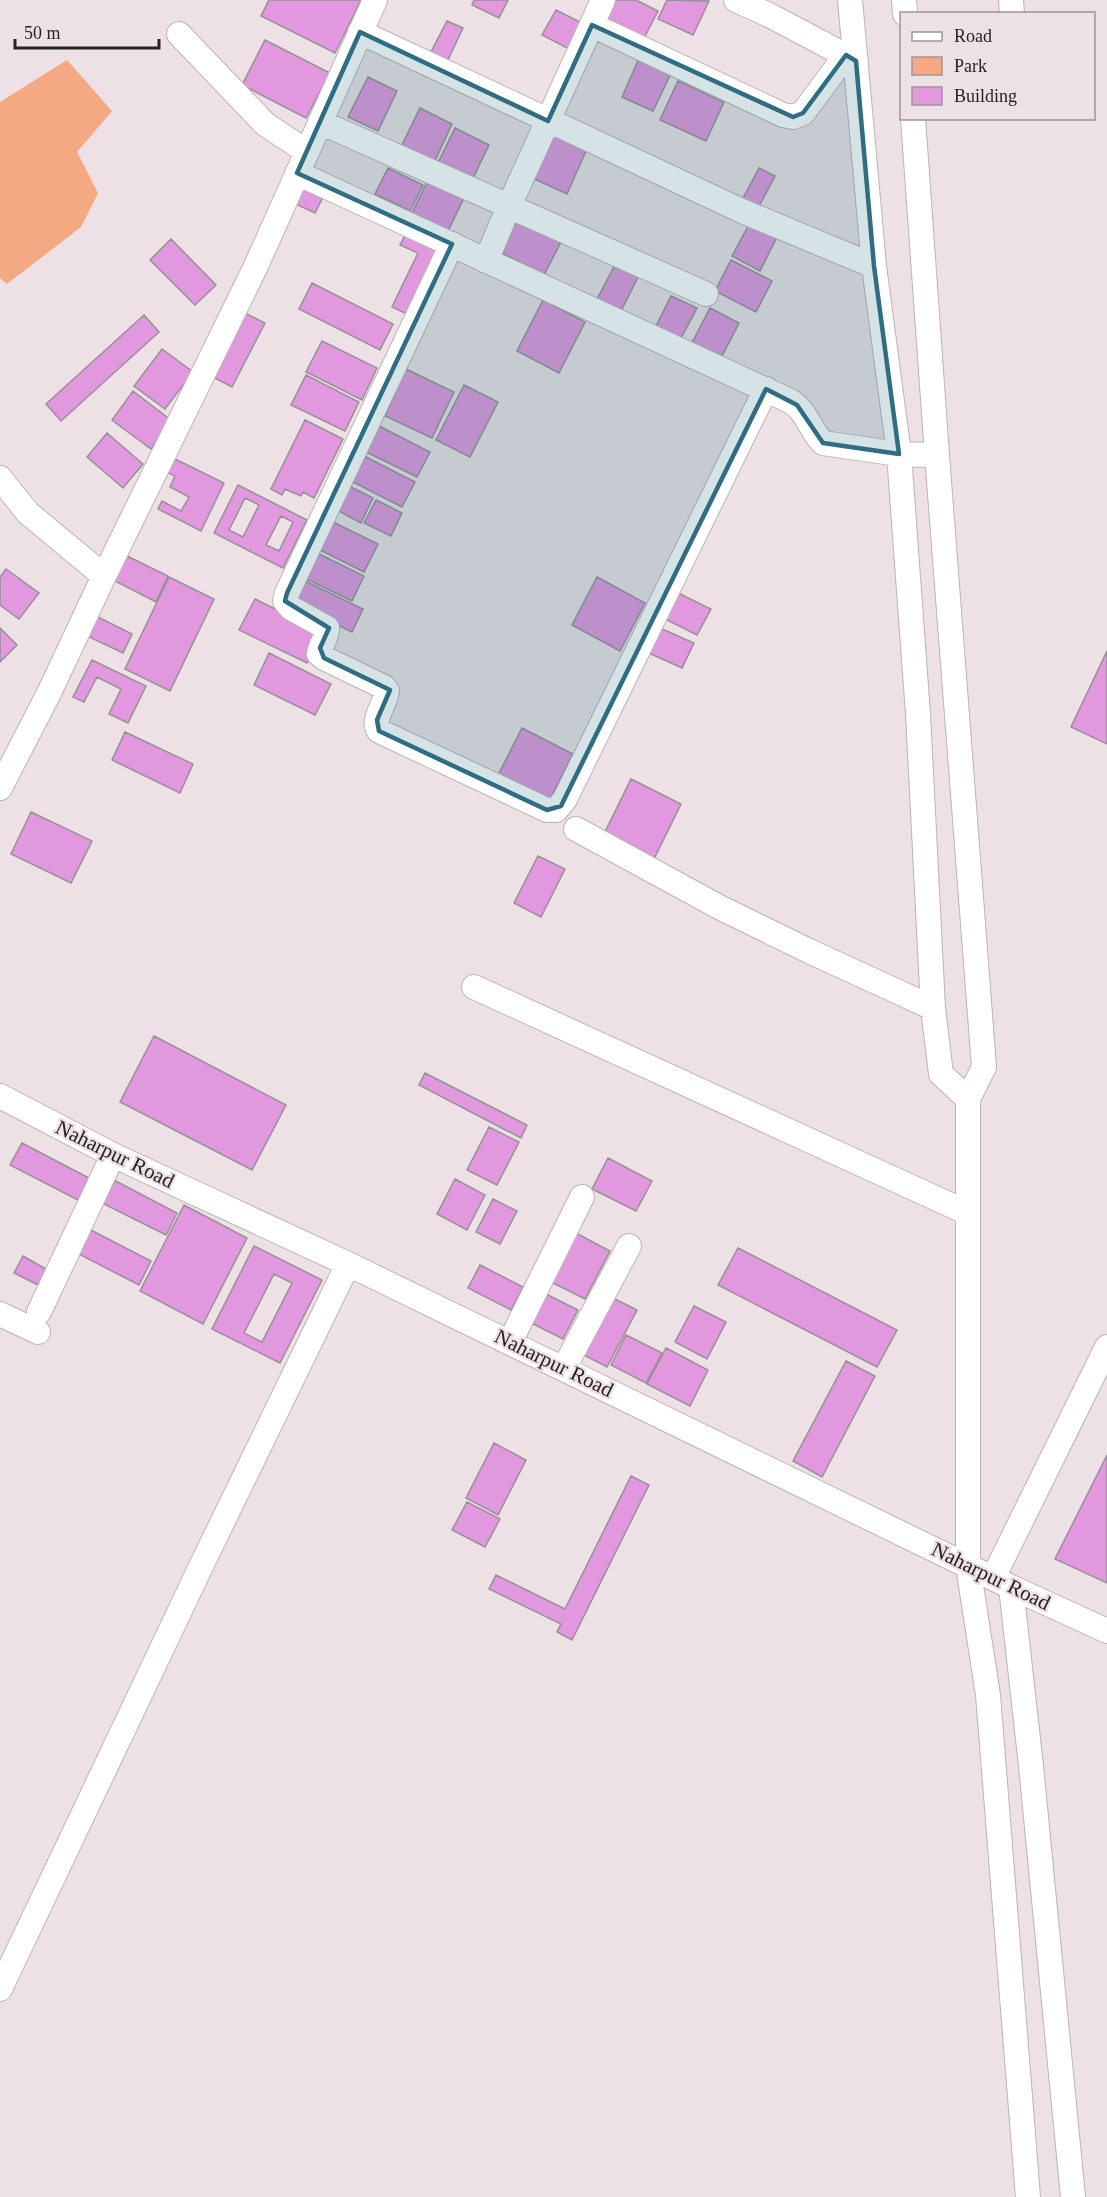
<svg xmlns="http://www.w3.org/2000/svg" width="1107" height="2197" font-family="'Times New Roman',serif">
  <style>
    .green { fill: #f5a982 }
    .building { fill: #e298de; stroke: #979097; stroke-width: 1.5; fill-rule: evenodd }
    .lines { fill: none; stroke-linecap: round; stroke-linejoin: round }
    .minor-casing { stroke: #beb3b7; stroke-width: 26 }
    .minor { stroke: #fff; stroke-width: 24 }
    .marked { fill: #2e6d82; fill-opacity: 0.2; stroke: #2e6d82; stroke-width: 4.5; stroke-linejoin: round }
    .labels { text-anchor: middle; dominant-baseline: central; stroke-width: 4.5; stroke-linejoin: round; paint-order: stroke }
    .street-label { font-size: 21px; fill: #272325; stroke: #ede1e5 }
  </style>
  <rect width="100%" height="100%" fill="#ede1e5"/>
  <!-- green -->
  <path class="green" d="M 67,60 L 112,111 L 77,152 L 98,193 L 81,227 L 7,284 L 0,278 L 0,102 Z"/>
  <!-- building -->
  <path class="building" d="M 269,0 L 361,0 L 335,53 L 261,16 Z
    M 474,0 L 508,0 L 499,18 L 472,5 Z
    M 610,0 L 636,0 L 658,11 L 641,44 L 599,22 Z
    M 667,0 L 709,1 L 693,35 L 658,19 Z
    M 556,10 L 588,26 L 575,52 L 542,35 Z
    M 447,21 L 463,28 L 447,62 L 430,54 Z
    M 265,40 L 330,73 L 306,118 L 242,85 Z
    M 640,56 L 672,71 L 653,111 L 622,97 Z
    M 368,77 L 397,91 L 378,131 L 348,117 Z
    M 678,81 L 724,102 L 706,141 L 660,120 Z
    M 420,108 L 452,124 L 434,163 L 401,147 Z
    M 455,128 L 489,145 L 472,180 L 438,163 Z
    M 554,129 L 586,151 L 567,194 L 532,178 Z
    M 388,168 L 423,185 L 410,211 L 375,194 Z
    M 759,168 L 775,176 L 756,212 L 740,204 Z
    M 299,175 L 327,189 L 315,213 L 287,200 Z
    M 428,180 L 464,198 L 446,235 L 410,217 Z
    M 518,215 L 563,238 L 544,275 L 500,252 Z
    M 753,217 L 780,231 L 760,271 L 732,256 Z
    M 408,229 L 442,245 L 409,315 L 392,307 L 418,253 L 400,245 Z
    M 171,239 L 216,285 L 195,305 L 150,260 Z
    M 731,260 L 772,281 L 756,312 L 715,291 Z
    M 615,265 L 638,277 L 621,311 L 597,299 Z
    M 312,283 L 393,324 L 380,350 L 299,309 Z
    M 671,296 L 697,308 L 680,340 L 655,328 Z
    M 543,300 L 585,322 L 559,373 L 517,351 Z
    M 710,308 L 739,323 L 721,358 L 692,343 Z
    M 239,310 L 265,323 L 232,387 L 207,374 Z
    M 144,315 L 159,332 L 61,421 L 46,404 Z
    M 322,341 L 377,368 L 362,400 L 306,372 Z
    M 162,349 L 193,372 L 165,409 L 134,386 Z
    M 406,369 L 454,392 L 432,438 L 385,416 Z
    M 306,375 L 359,402 L 345,431 L 291,405 Z
    M 464,385 L 498,402 L 470,457 L 436,440 Z
    M 133,391 L 172,421 L 151,449 L 112,420 Z
    M 305,420 L 343,439 L 314,498 L 303,492 L 301,496 L 285,489 L 282,495 L 271,489 Z
    M 377,425 L 430,452 L 417,477 L 364,451 Z
    M 107,433 L 143,464 L 123,488 L 87,457 Z
    M 364,456 L 415,482 L 402,507 L 351,481 Z
    M 171,457 L 224,483 L 201,531 L 158,509 L 162,501 L 181,511 L 189,497 L 170,487 L 175,476 L 164,471 Z
    M 238,485 L 307,520 L 283,568 L 214,533 ZM 245,498 L 259,505 L 243,537 L 229,530 ZM 281,516 L 293,522 L 279,551 L 266,545 Z
    M 347,485 L 373,498 L 361,523 L 335,509 Z
    M 376,500 L 402,513 L 391,536 L 364,523 Z
    M 331,521 L 378,544 L 364,572 L 318,549 Z
    M 315,552 L 364,576 L 352,601 L 302,577 Z
    M 121,553 L 168,576 L 156,602 L 109,578 Z
    M 6,569 L 39,593 L 19,619 L 0,605 L 0,577 Z
    M 169,577 L 214,599 L 170,691 L 125,669 Z
    M 597,577 L 645,603 L 620,651 L 572,625 Z
    M 301,579 L 363,609 L 352,632 L 290,602 Z
    M 678,593 L 711,609 L 697,635 L 665,619 Z
    M 255,599 L 322,632 L 307,663 L 239,630 Z
    M 96,616 L 132,634 L 123,653 L 87,636 Z
    M 0,628 L 17,645 L 0,662 Z
    M 660,628 L 694,643 L 682,668 L 649,653 Z
    M 1107,651 L 1107,744 L 1071,727 Z
    M 269,653 L 331,684 L 315,715 L 254,685 Z
    M 92,660 L 146,686 L 128,723 L 109,714 L 121,689 L 97,677 L 84,702 L 73,697 Z
    M 522,728 L 573,754 L 546,807 L 495,781 Z
    M 125,732 L 193,764 L 180,793 L 112,760 Z
    M 631,779 L 681,804 L 654,859 L 604,834 Z
    M 31,812 L 92,841 L 71,883 L 11,854 Z
    M 538,856 L 565,869 L 541,917 L 514,903 Z
    M 154,1036 L 286,1105 L 252,1170 L 120,1102 Z
    M 425,1073 L 527,1125 L 521,1138 L 419,1085 Z
    M 489,1127 L 519,1142 L 497,1185 L 467,1170 Z
    M 22,1143 L 89,1178 L 78,1200 L 10,1165 Z
    M 608,1158 L 652,1181 L 636,1211 L 592,1189 Z
    M 108,1177 L 177,1213 L 166,1235 L 96,1200 Z
    M 455,1179 L 485,1195 L 467,1230 L 437,1214 Z
    M 493,1199 L 517,1211 L 500,1244 L 476,1232 Z
    M 184,1205 L 247,1238 L 203,1324 L 140,1291 Z
    M 85,1227 L 151,1261 L 139,1285 L 73,1251 Z
    M 572,1231 L 610,1251 L 585,1299 L 547,1280 Z
    M 254,1246 L 322,1280 L 280,1363 L 212,1329 ZM 274,1274 L 292,1283 L 262,1342 L 244,1333 Z
    M 738,1248 L 897,1330 L 877,1367 L 718,1285 Z
    M 23,1256 L 46,1269 L 38,1285 L 14,1273 Z
    M 480,1265 L 523,1287 L 511,1310 L 468,1288 Z
    M 542,1292 L 578,1310 L 563,1339 L 527,1321 Z
    M 605,1294 L 637,1310 L 607,1367 L 576,1351 Z
    M 694,1306 L 726,1322 L 707,1359 L 675,1342 Z
    M 626,1335 L 662,1353 L 646,1383 L 611,1365 Z
    M 666,1348 L 708,1370 L 690,1406 L 647,1384 Z
    M 846,1361 L 875,1376 L 822,1477 L 793,1461 Z
    M 494,1443 L 526,1460 L 498,1515 L 466,1498 Z
    M 1107,1455 L 1107,1583 L 1055,1559 Z
    M 631,1476 L 649,1485 L 572,1640 L 557,1632 L 561,1624 L 489,1589 L 496,1575 L 565,1609 Z
    M 467,1502 L 500,1519 L 485,1547 L 452,1530 Z"/>
  <g class="lines">
    <defs>
      <path id="minor" d="M 736,0 L 771,16 L 856,61
        M 850,0 L 874,266 L 899,454 L 918,714 L 933,1008 L 941,1074 L 968,1099
        M 904,0 L 905,14
        M 1011,0 L 1012,14
        M 592,25 L 783,115 L 793,117 L 803,113 L 846,55
        M 360,32 L 742,211 L 874,266
        M 179,34 L 265,124 L 307,152
        M 913,118 L 937,455 L 984,1067 L 968,1099 L 968,1566 L 988,1695 L 1028,2197
        M 320,122 L 706,294
        M 297,173 L 790,401 C 806,410 810,430 823,443 L 899,454 L 937,455
        M 452,244 L 287,593 L 285,601 L 291,608 L 327,628 C 328,637 320,644 319,654 L 324,658 L 384,687 L 387,691 C 386,704 371,719 379,731 L 547,810 L 556,810 L 565,799 L 766,389
        M 486,261 L 509,206 L 603,0
        M 0,478 L 28,513 L 104,576
        M 0,788 L 49,693 L 104,576 L 256,266 L 375,0
        M 576,829 L 719,907 L 809,951 L 933,1008
        M 474,987 L 968,1213
        M 0,1096 L 113,1155 L 348,1264 L 1011,1587 L 1107,1631
        M 39,1312 L 113,1155
        M 0,1314 L 38,1332
        M 510,1342 L 582,1197
        M 564,1368 L 629,1246
        M 993,1578 L 1107,1347
        M 1011,1587 L 1031,1766 L 1073,2197
        M 0,1989 L 204,1560 L 348,1264"/>
    </defs>
    <!-- minor casing -->
    <use href="#minor" class="minor-casing"/>
    <!-- minor -->
    <use href="#minor" class="minor"/>
  </g>
  <!-- marked area -->
  <path class="marked" d="M 592,25 L 793,117 L 803,113 L 846,55 L 856,61 L 874,266 L 899,454 L 823,443 L 797,405 L 766,389 L 561,806 L 547,810 L 379,731 L 377,720 L 390,690 L 324,658 L 320,648 L 329,628 L 285,601 L 287,593 L 452,244 L 297,173 L 360,32 L 548,121 Z"/>
  <g class="labels">
    <!-- street labels -->
    <g class="street-label">
      <text transform="translate(115 1154) rotate(26)">Naharpur Road</text>
      <text transform="translate(554 1363) rotate(26)">Naharpur Road</text>
      <text transform="translate(991 1576) rotate(26)">Naharpur Road</text>
    </g>
  </g>
  <!-- legend -->
  <rect x="900" y="12" width="195" height="108" fill="#ede1e5" stroke="#9e9598" stroke-width="1.5"/>
  <rect x="912" y="32" width="30" height="9" fill="#ffffff" stroke="#9e9598" stroke-width="1.5"/>
  <text x="954" y="42" font-size="18" fill="#272325">Road</text>
  <rect x="912" y="57" width="30" height="18" fill="#f5a982" stroke="#9e9598" stroke-width="1.5"/>
  <text x="954" y="72" font-size="18" fill="#272325">Park</text>
  <rect x="912" y="87" width="30" height="18" fill="#e298de" stroke="#9e9598" stroke-width="1.5"/>
  <text x="954" y="102" font-size="18" fill="#272325">Building</text>
  <!-- scale -->
  <path d="M15 39v9h144v-9" fill="none" stroke="#272325" stroke-width="3"/>
  <text x="24" y="39" font-size="18" fill="#272325" stroke="#ede1e5" stroke-width="4.5" paint-order="stroke">50 m</text>
</svg>
